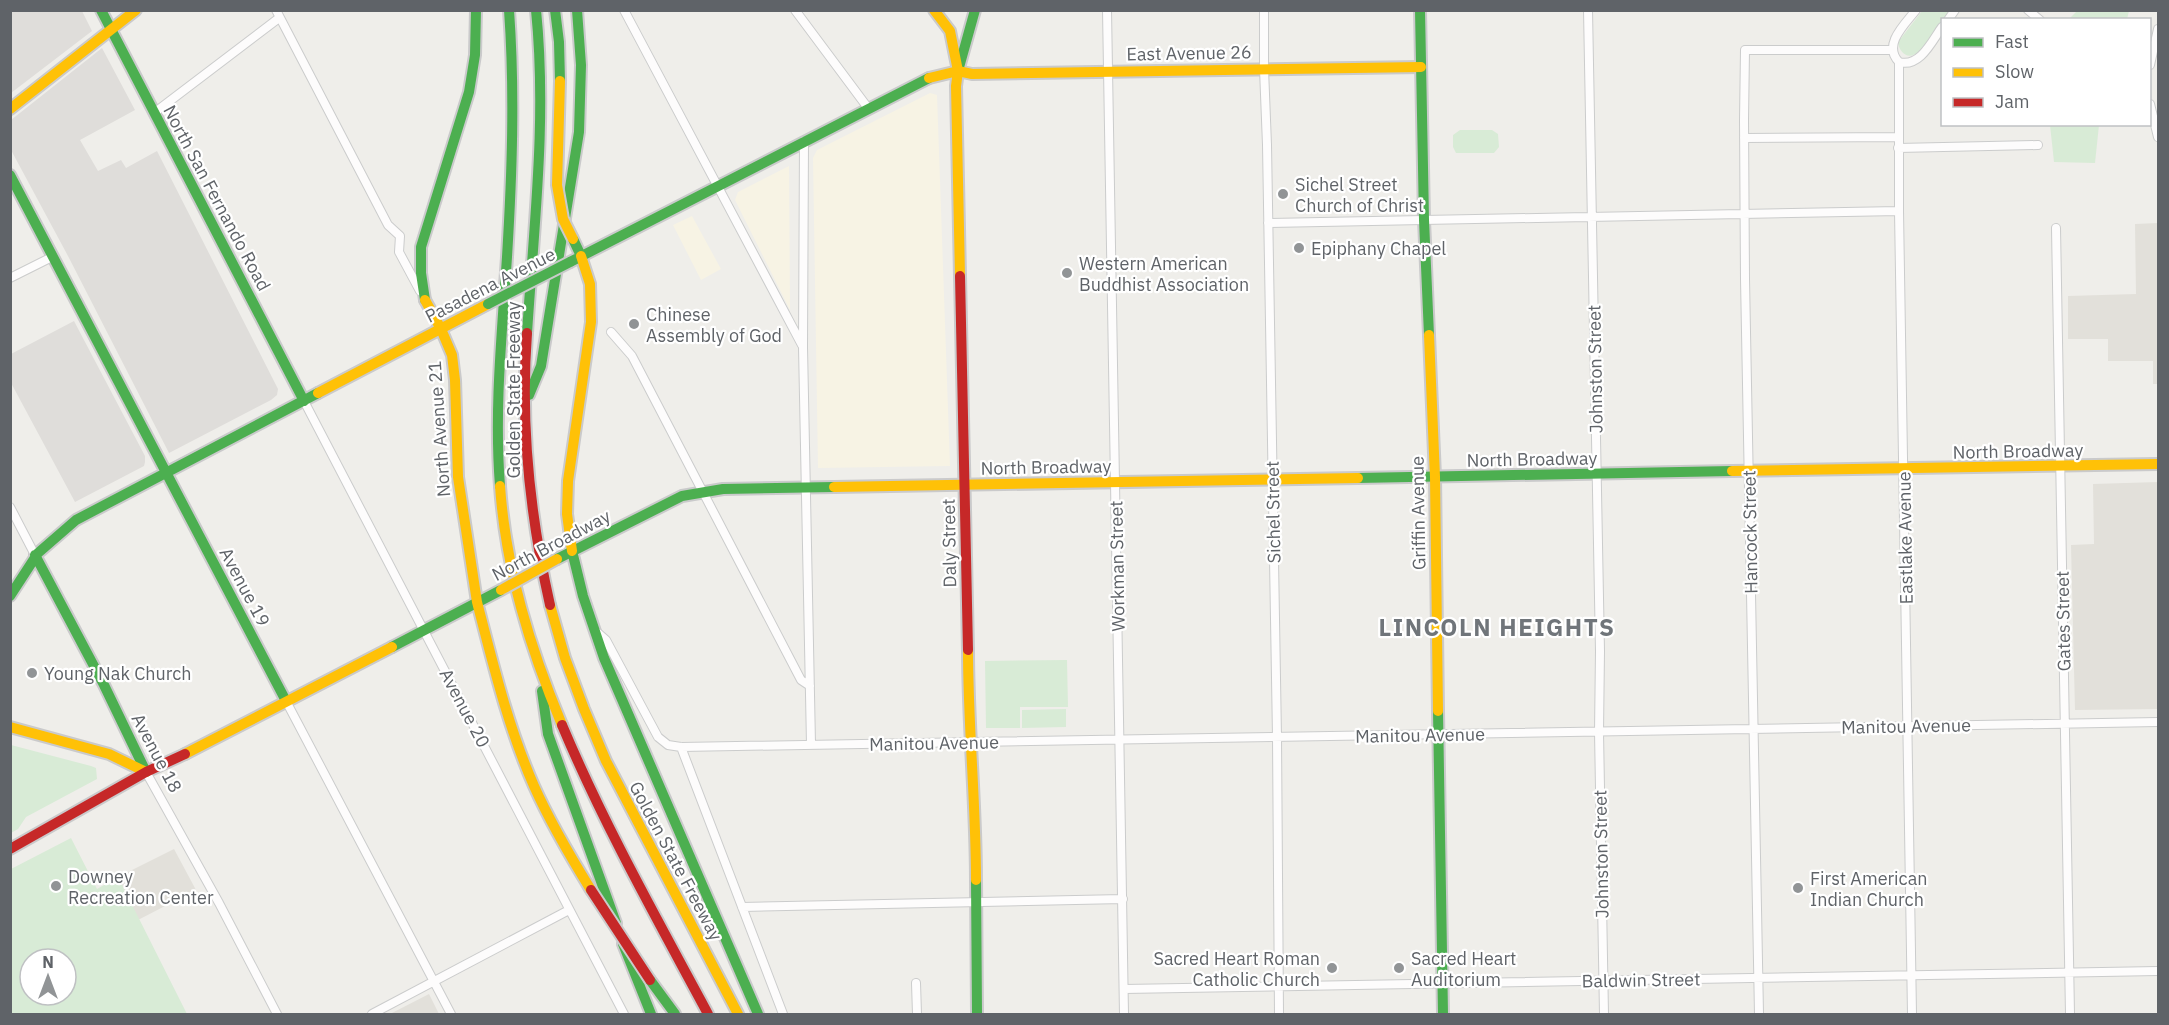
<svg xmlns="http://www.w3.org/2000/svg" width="2169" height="1025" font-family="'IBM Plex Sans',sans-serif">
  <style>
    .commercial { fill: #f7f3e4 }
    .industrial { fill: #dfddda }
    .education { fill: #e2e0da }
    .green { fill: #d8ebd6; fill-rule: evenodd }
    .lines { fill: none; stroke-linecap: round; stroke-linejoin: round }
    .street-casing { stroke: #cbcccc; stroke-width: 10 }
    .fast-casing { stroke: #cacacb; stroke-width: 14 }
    .slow-casing { stroke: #cacacb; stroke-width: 14 }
    .jam-casing { stroke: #cacacb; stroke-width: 14 }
    .street { stroke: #fdfcfc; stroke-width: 8 }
    .fast { stroke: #4caf50; stroke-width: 10 }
    .slow { stroke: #ffc107; stroke-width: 10 }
    .jam { stroke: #c62828; stroke-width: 10 }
    .fast-bridge-casing { stroke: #cacacb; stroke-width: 14; stroke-linecap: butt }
    .slow-bridge-casing { stroke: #cacacb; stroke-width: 14; stroke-linecap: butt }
    .jam-bridge-casing { stroke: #cacacb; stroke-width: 14; stroke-linecap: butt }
    .fast-bridge { stroke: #4caf50; stroke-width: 10 }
    .slow-bridge { stroke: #ffc107; stroke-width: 10 }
    .jam-bridge { stroke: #c62828; stroke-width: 10 }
    .poi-dot { fill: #919496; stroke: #fff; stroke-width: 2 }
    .labels { text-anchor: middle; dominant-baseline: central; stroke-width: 4.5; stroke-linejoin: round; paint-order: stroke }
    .street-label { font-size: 18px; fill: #5f6368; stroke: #fff }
    .poi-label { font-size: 18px; fill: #5f6368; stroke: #fff; text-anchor: start }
    .district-label { font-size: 24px; font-weight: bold; letter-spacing: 1.5px; fill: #70757a; stroke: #fff }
  </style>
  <rect width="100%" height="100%" fill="#efeeea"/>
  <!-- commercial -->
  <path class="commercial" d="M 930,93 L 937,95 L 950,466 L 818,468 L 813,158 L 817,150 Z
    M 789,166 L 790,310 L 735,200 L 738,192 Z
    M 692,216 L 721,269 L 701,280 L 673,225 Z"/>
  <!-- industrial -->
  <path class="industrial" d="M 11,10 L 82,11 L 92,31 L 11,93 Z
    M 102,48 L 135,110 L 80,140 L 98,171 L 121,160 L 126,168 L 157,151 L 278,389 L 277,395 L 271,400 L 169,453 L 68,256 L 11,150 L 11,120 Z
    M 74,321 L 145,456 L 145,462 L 144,466 L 75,502 L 10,381 L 11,354 Z"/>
  <!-- education -->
  <path class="education" d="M 2158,223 L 2158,384 L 2153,384 L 2153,361 L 2108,361 L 2108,339 L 2068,339 L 2068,296 L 2136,294 L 2135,224 Z
    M 2158,482 L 2158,709 L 2075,710 L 2071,545 L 2094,544 L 2093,484 Z
    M 174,849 L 196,890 L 138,920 L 118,877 Z
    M 429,994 L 439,1014 L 390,1014 Z"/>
  <!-- green -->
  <path class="green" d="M 2078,10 L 2129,10 L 2129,11 L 2127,19 L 2069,19 Z
    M 1922,11 L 1950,11 C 1941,23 1929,43 1918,52 C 1908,61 1899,52 1898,42 Z
    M 2050,125 L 2099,125 L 2095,163 L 2054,162 Z
    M 1460,130 L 1492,130 L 1498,134 L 1499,147 L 1494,153 L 1456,153 L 1453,147 L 1453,135 Z
    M 1067,660 L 1068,707 L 1020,707 L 1020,728 L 986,728 L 985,661 Z
    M 1066,709 L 1066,727 L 1022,728 L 1022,710 Z
    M 11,745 L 91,766 L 96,768 L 97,779 L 26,817 L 18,829 L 11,833 Z
    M 71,838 L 97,889 L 118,877 L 187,1014 L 11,1014 L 11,869 ZM 30,959 L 66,959 L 66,995 L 30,995 Z"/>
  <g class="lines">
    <defs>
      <path id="street" d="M 276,10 L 388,225 L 400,236 L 399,252 L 420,291
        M 624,10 L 802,345
        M 795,10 L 868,108
        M 1107,10 L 1124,1014
        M 1264,10 L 1264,69 L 1267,145 L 1277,737 L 1279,1014
        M 1588,10 L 1600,651 L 1599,732 L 1604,1014
        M 2028,10 L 2040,20
        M 1948,20 L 1955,10
        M 1899,62 C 1920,68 1932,41 1942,27
        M 2150,65 L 2158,29
        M 2150,104 L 2158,137
        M 154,113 L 279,18
        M 1744,138 L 1898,137
        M 804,141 L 803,347 L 811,744
        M 1898,148 L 2038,145
        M 1268,223 L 1899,211
        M 2056,228 L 2070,1014
        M 10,278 L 52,257
        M 611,332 L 632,356 L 801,680 L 810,686
        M 304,401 L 624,1014
        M 10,507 L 35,555
        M 598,633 L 606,640 L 658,737 L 668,745 L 681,747 L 2158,722
        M 286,701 L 451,1014
        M 681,747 L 783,1014
        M 146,772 L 219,903 L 277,1014
        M 742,907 L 1123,899
        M 916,983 L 917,1014
        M 1124,989 L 2158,971
        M 372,1014 L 569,910
        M 1759,1014 L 1745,279 L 1744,120 L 1745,50 L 1893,50
        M 1912,1014 L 1899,211 L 1899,62 C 1882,45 1905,24 1916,10"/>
      <path id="fast" d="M 101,10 L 304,401
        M 555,10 L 559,42 L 560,81
        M 1420,10 L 1424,220 L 1429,335
        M 958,71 L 975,10
        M 10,175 L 286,701
        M 573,239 L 581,256
        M 570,262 L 929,78
        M 425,300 L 421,273 L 421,247 L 469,92 L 475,55 L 476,10
        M 527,333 C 534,224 547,119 536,10
        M 529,395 L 541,366 L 579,132 L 581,65 L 577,10
        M 1358,478 L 1732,471
        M 500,486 C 494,410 502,334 507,257 C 512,175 515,93 509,10
        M 572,551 L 583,596 L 604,658 L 758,1014
        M 35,555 L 104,685 L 146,772
        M 557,559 L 682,496 L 723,489 L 834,487
        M 10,596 L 38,553 L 76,520 L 318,393
        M 392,647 L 501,590
        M 542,691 L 548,734 L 616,923
        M 1438,711 L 1443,1014
        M 976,880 L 977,1014
        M 623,944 L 651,1014
        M 650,980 L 675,1014"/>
      <path id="slow" d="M 934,10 L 950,31 L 958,71 L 956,86 L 960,276
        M 929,78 L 958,71 L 972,74 L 1421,67
        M 10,109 L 136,10
        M 425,300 L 441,329 L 452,355 L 455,380 L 458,477 L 477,602
        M 1429,335 L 1435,477 L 1438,711
        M 318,393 L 488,304
        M 1732,471 L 2158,464
        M 500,486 C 506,570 530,648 562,725
        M 834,487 L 1358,478
        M 572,551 L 567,514 L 568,481 L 591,322 L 590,284 L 581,256
        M 477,602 C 493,664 508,727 534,786 C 550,822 570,856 591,890
        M 550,605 L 565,658 L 584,709 L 606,761 L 738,1014
        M 968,650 C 968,727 976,803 976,880
        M 10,727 L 109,754 L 146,772
        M 185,754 L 392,647"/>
      <path id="jam" d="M 960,276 L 968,650
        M 527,333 C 520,425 530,516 550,605
        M 562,725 C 604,825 657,919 708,1014
        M 10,849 L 146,772 L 185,754"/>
    </defs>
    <!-- street casing -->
    <use href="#street" class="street-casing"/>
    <!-- fast casing -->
    <use href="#fast" class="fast-casing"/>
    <!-- slow casing -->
    <use href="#slow" class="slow-casing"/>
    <!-- jam casing -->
    <use href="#jam" class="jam-casing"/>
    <!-- street -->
    <use href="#street" class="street"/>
    <!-- fast -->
    <use href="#fast" class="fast"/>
    <!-- slow -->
    <use href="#slow" class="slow"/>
    <!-- jam -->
    <use href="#jam" class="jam"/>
    <defs>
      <path id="fast-bridge" d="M 488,304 L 570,262"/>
      <path id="slow-bridge" d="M 560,81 L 557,185 L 563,219 L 573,239
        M 501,590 L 557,559"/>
      <path id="jam-bridge" d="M 591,890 L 650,980"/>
    </defs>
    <!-- fast-bridge casing -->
    <use href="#fast-bridge" class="fast-bridge-casing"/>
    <!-- slow-bridge casing -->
    <use href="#slow-bridge" class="slow-bridge-casing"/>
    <!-- jam-bridge casing -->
    <use href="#jam-bridge" class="jam-bridge-casing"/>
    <!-- fast-bridge -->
    <use href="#fast-bridge" class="fast-bridge"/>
    <!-- slow-bridge -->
    <use href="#slow-bridge" class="slow-bridge"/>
    <!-- jam-bridge -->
    <use href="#jam-bridge" class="jam-bridge"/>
  </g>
  <!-- markers -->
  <g class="poi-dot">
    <circle cx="1283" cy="194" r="6"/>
    <circle cx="1299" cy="248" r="6"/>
    <circle cx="1067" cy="273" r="6"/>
    <circle cx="634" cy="324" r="6"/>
    <circle cx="32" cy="673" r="6"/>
    <circle cx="56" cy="886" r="6"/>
    <circle cx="1798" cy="888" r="6"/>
    <circle cx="1332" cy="968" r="6"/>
    <circle cx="1399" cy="968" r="6"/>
  </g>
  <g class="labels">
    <!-- street labels -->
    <g class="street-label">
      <text transform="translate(1189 53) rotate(-1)">East Avenue 26</text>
      <text transform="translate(217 198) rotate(62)">North San Fernando Road</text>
      <text transform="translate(490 285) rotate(-27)">Pasadena Avenue</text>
      <text transform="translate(1595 369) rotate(-91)">Johnston Street</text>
      <text transform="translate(513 390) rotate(-90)">Golden State Freeway</text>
      <text transform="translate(439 429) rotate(-94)">North Avenue 21</text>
      <text transform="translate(2018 451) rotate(-1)">North Broadway</text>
      <text transform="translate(1532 459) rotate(-1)">North Broadway</text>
      <text transform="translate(1046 467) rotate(-1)">North Broadway</text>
      <text transform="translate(1273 512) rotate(-91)">Sichel Street</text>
      <text transform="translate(1418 513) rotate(-91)">Griffin Avenue</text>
      <text transform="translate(1750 532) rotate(-91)">Hancock Street</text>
      <text transform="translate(1905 538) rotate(-91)">Eastlake Avenue</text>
      <text transform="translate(949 543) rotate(-91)">Daly Street</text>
      <text transform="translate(551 545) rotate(-28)">North Broadway</text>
      <text transform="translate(1117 566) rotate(-91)">Workman Street</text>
      <text transform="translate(245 587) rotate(62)">Avenue 19</text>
      <text transform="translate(2063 621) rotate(-91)">Gates Street</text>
      <text transform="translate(465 708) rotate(62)">Avenue 20</text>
      <text transform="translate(1906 726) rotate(-1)">Manitou Avenue</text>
      <text transform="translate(1420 735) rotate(-1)">Manitou Avenue</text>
      <text transform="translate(934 743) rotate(-1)">Manitou Avenue</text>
      <text transform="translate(157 753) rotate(62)">Avenue 18</text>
      <text transform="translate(1601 854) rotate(-91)">Johnston Street</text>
      <text transform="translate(676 861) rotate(62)">Golden State Freeway</text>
      <text transform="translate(1641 980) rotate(-1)">Baldwin Street</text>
    </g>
    <!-- poi labels -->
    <g class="poi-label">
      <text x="1295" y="184">Sichel Street<tspan x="1295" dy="21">Church of Christ</tspan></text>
      <text x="1311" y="248">Epiphany Chapel</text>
      <text x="1079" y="263">Western American<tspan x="1079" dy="21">Buddhist Association</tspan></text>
      <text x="646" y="314">Chinese<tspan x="646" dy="21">Assembly of God</tspan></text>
      <text x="44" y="673">Young Nak Church</text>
      <text x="68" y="876">Downey<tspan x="68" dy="21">Recreation Center</tspan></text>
      <text x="1810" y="878">First American<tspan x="1810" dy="21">Indian Church</tspan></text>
      <text x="1320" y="958" text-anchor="end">Sacred Heart Roman<tspan x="1320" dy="21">Catholic Church</tspan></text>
      <text x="1411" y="958">Sacred Heart<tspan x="1411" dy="21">Auditorium</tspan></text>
    </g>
    <!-- district labels -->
    <g class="district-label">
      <text x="1497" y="627">LINCOLN HEIGHTS</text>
    </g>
  </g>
  <!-- border -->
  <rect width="2169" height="1025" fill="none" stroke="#5f6368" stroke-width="24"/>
  <!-- legend -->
  <rect x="1941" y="18" width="210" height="108" fill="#ffffff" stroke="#bfc1c3" stroke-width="1.5"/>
  <rect x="1953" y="38" width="30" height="9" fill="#4caf50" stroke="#bfc1c3" stroke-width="1.5"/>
  <text x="1995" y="48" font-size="18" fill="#5f6368">Fast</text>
  <rect x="1953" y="68" width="30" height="9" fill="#ffc107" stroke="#bfc1c3" stroke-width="1.5"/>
  <text x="1995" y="78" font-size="18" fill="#5f6368">Slow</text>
  <rect x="1953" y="98" width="30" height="9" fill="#c62828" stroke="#bfc1c3" stroke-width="1.5"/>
  <text x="1995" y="108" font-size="18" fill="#5f6368">Jam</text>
  <!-- north arrow -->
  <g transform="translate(48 977)"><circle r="28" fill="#ffffff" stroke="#bfc1c3" stroke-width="1.5"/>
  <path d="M0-4.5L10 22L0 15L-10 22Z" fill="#919496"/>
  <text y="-9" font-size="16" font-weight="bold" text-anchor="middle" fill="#5f6368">N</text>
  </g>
</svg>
